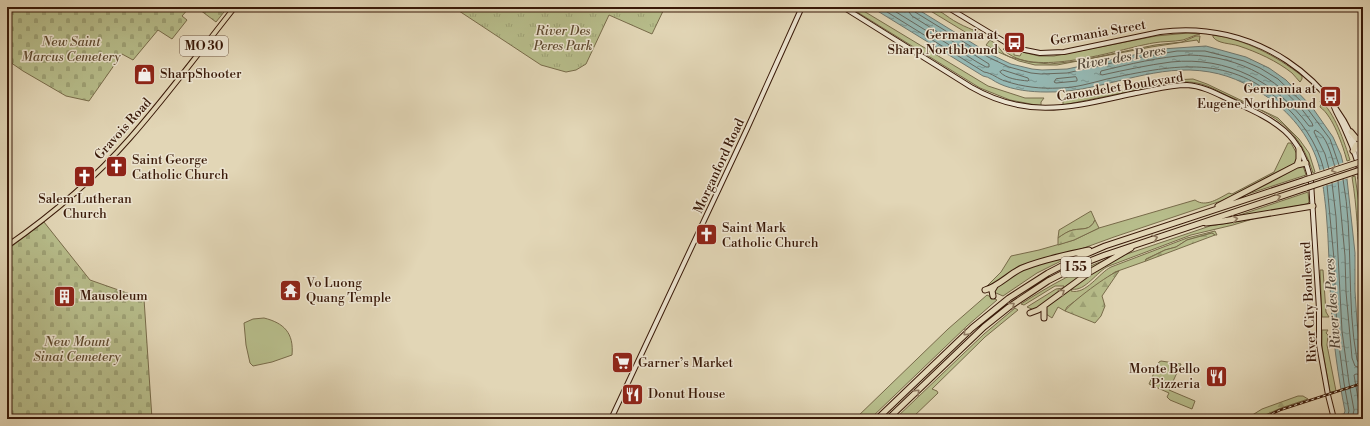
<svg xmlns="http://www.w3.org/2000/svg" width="1370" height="426" font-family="'Libre Bodoni',serif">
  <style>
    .green { fill: #b7bd8b; stroke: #786b4a }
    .forest { fill: url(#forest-firs); stroke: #786b4a }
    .cemetery { fill: url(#cemetery-stones); stroke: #786b4a }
    .park { fill: url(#park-tufts); stroke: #786b4a }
    .water { fill: url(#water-ripples); stroke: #70786f }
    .pier { fill: #e2d6b6 }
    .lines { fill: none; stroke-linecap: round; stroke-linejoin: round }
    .shore { stroke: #67685e; stroke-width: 1 }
    .secondary-casing { stroke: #391908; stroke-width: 6 }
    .primary-casing { stroke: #391908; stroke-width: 6 }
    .motorway-casing { stroke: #391908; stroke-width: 7 }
    .secondary { stroke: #ece4d0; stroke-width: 4 }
    .primary { stroke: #e2d6b6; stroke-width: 4 }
    .motorway { stroke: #e2d6b6; stroke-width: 5 }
    .rail-casing { stroke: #391908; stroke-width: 2.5 }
    .rail { stroke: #ece4d0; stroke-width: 1; stroke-dasharray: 3; stroke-linecap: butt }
    .motorway-bridge-casing { stroke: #391908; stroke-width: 7; stroke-linecap: butt }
    .motorway-bridge { stroke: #e2d6b6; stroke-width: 5 }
    .oneway { stroke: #8e785f }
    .labels { text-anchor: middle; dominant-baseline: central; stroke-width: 3; stroke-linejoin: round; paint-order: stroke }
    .shield { fill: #ece4d0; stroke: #6f5644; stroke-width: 1 }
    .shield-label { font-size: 12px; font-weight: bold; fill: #391908 }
    .park-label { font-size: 13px; font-style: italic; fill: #5f4a2f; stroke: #ece4d0 }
    .street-label { font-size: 13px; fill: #391908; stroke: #ece4d0 }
    .poi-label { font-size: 13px; fill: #391908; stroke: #ece4d0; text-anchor: start }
    .water-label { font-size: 14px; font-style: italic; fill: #55493b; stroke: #ece4d0 }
  </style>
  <defs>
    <pattern id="forest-firs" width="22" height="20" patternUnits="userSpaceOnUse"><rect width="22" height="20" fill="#b7bd8b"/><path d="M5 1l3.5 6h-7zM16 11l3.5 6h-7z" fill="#9ea276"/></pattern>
    <pattern id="cemetery-stones" width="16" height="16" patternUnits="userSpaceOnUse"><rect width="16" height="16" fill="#b7bd8b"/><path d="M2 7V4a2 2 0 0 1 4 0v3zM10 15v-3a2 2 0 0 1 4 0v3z" fill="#9ea276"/></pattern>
    <pattern id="park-tufts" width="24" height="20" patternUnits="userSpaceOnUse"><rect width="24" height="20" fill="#b7bd8b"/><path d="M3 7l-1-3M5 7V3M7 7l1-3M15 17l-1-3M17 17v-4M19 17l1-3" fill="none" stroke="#9ea276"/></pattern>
    <pattern id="water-ripples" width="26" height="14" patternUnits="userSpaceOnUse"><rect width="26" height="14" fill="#95b8b3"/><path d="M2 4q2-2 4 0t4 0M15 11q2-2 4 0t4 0" fill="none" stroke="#7b9590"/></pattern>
  </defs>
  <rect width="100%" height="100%" fill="#e2d6b6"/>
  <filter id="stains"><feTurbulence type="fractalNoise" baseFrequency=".005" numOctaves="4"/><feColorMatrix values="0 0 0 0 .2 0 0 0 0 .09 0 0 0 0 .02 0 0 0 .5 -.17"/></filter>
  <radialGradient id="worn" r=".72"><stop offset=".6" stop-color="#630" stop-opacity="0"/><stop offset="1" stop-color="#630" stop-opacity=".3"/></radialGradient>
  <!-- green -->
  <path class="green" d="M 849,7 L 857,7 L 988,86 L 1025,98 L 1044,98 L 1041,102 L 1041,106 L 1010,100 L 980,88 Z
    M 924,7 C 939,7 946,17 958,23 C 965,27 972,29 979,33 L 975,38 Z
    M 1188,33 L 1200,34 C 1195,35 1189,38 1183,40 C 1173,42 1163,41 1153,43 C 1118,49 1031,80 1003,49 L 1006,48 L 1014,52 L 1014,55 L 1020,56 L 1022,52 L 1039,56 L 1054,56 L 1156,36 Z
    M 1213,35 C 1246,40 1275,55 1302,76 L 1302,79 L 1300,82 C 1297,79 1295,76 1292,73 C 1277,61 1257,52 1239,46 C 1230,43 1218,44 1213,37 Z
    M 1196,36 L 1200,36 L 1199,43 L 1197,40 L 1151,47 L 1057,65 L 1035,65 L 1019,61 L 996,51 L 986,45 L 990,40 L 996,44 L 1004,54 L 1010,57 L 1029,62 L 1050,64 L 1077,61 L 1155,45 L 1182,42 Z
    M 1193,79 L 1207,84 L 1278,118 L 1299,139 L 1309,153 L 1315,172 L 1313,173 C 1308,157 1301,142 1289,130 C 1273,113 1249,105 1228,96 C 1218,91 1208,85 1197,83 C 1187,81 1177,82 1167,84 L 1063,105 L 1063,100 L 1134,88 L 1173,80 Z
    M 1320,101 C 1334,110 1345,144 1350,160 L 1347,161 C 1343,146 1333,116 1320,107 L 1321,104 Z
    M 1288,143 L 1291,143 L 1298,156 L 1295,164 L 1289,166 L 1266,181 L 1221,201 L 1114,237 L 1081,249 L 1013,271 L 994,284 L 986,287 L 1001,272 L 1011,256 L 1039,250 L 1074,240 L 1099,228 L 1195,200 C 1206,208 1219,198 1229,193 L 1232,194 L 1274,172 Z
    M 1303,166 L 1306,175 L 1242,196 L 1298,167 Z
    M 1355,176 L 1362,224 L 1363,265 L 1359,265 C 1358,236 1357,207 1352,177 Z
    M 1308,192 L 1309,202 L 1307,204 L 1225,220 Z
    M 1091,211 L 1095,220 C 1090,231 1083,228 1073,230 C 1068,231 1063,235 1058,238 L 1059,230 Z
    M 1256,218 L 1233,225 L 1191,235 L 1109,266 C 1097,271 1085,292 1072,289 L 1071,291 C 1086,295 1099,273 1111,267 L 1187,238 L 1215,231 L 1217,235 L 1215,235 L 1212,233 L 1187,240 L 1176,247 L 1165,250 L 1146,259 L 1146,261 L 1115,272 L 1086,293 L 1067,307 L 1065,311 L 1058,307 L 1052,318 L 1046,314 L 1046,308 L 1048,306 L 1096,270 L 1124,255 L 1210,226 Z
    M 1069,257 L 1037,273 L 1003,296 L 996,293 L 994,291 L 994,289 L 1020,271 L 1044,262 Z
    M 1113,257 L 1036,309 L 1034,310 L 1027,307 L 1056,289 L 1063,288 L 1064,286 L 1055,286 L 1024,305 L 1021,304 C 1050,285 1080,269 1113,257 Z
    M 1320,270 L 1323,270 L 1326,312 L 1329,317 L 1322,317 Z
    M 987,295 L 997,300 L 967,326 L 870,419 L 855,419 L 948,329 Z
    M 1015,308 L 1018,310 L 985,337 L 932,389 L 937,391 L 938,393 L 911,419 L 895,419 L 984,334 Z
    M 264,318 C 284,323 294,333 292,355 L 272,362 L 253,366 L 250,363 L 246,345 L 244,323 L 253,319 Z
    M 1322,330 L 1328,330 L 1326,333 L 1328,335 L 1327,345 L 1336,391 L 1330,392 L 1322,347 Z
    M 1161,361 L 1181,364 L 1169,390 L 1195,401 L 1192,409 L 1170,400 L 1167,397 L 1169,393 L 1149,384 L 1159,362 Z"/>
  <!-- forest -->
  <path class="forest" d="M 1095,220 L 1099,228 L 1074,240 L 1058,245 L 1058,238 C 1062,235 1068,231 1073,230 C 1083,228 1090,231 1095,220 Z
    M 1212,233 L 1215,235 L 1146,261 L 1145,260 L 1165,250 L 1176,247 L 1187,240 Z
    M 1119,271 L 1102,296 L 1105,306 L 1101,316 L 1095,323 L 1065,311 C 1070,303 1110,273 1119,271 Z
    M 1298,396 L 1303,396 L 1308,399 L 1281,408 L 1256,419 L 1246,419 L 1262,409 Z"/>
  <!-- cemetery -->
  <path class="cemetery" d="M 7,7 L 190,7 L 182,16 L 187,20 L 172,39 L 158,30 L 133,60 L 122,54 L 89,101 L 66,96 L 23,71 L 7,60 Z
    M 196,7 L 228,7 L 216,22 Z
    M 44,222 L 90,280 L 144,299 L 152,419 L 7,419 L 7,250 Z"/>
  <!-- park -->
  <path class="park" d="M 453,7 L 665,7 L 652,34 L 609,15 L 586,64 L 576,70 L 566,72 L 541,65 Z"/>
  <!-- water -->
  <path class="water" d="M 871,7 L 914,7 L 990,54 L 1011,64 L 1032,69 L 1042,70 L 1067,69 L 1162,49 L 1206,46 L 1246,57 L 1269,68 L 1286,80 L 1312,107 L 1333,137 L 1341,155 L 1347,179 L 1355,253 L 1355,291 L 1357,322 L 1363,370 L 1363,419 L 1337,419 L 1336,415 L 1344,414 L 1345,411 C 1338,376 1333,340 1331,305 C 1329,273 1329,241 1326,210 C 1324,192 1322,173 1316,157 C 1306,131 1285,107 1261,93 C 1238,78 1217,71 1190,70 C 1141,69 1095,93 1046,92 C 1031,92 1013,90 1000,84 C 993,81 990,77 983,76 Z"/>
  <!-- pier -->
  <path class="pier" d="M 1345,162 L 1349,178 L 1322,187 L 1318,171 Z"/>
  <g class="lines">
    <!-- shore -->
    <path class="shore" d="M 879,7 L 984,72 C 992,73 998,79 1005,81 C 1023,87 1041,89 1059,88 C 1075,88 1091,83 1107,79 C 1170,66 1225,53 1279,100 C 1301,120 1317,142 1324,170
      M 888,7 L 977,62 L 986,67 L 989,67 L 989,64 L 912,16 L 909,12 L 908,7
      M 913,7 L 915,12 L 988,57 L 1009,67 L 1031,73 L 1041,74 L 1067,73 L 1125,60 L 1177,51 L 1205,51 L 1244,61 L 1260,68 L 1278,79 L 1304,104 L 1330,139 L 1339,165
      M 1189,55 C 1241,56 1284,81 1312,123 L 1313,126 L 1309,126 C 1276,82 1228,56 1171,62 C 1148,65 1125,70 1102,75 L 1100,74 L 1101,71 C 1130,64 1159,57 1189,55 Z
      M 1003,70 L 1028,78 L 1029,80 L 1028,81 C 1019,80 1006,79 1000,72 Z
      M 1076,77 L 1077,79 L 1077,81 L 1056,83 L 1054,82 L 1056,79 Z
      M 1329,169 L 1325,154 L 1314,132 L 1315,130 C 1327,135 1331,155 1335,167
      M 1343,179 C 1354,239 1346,301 1357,360 L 1359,363 L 1363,364
      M 1338,181 L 1345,256 L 1346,292 L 1352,358 L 1355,366 L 1363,369
      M 1332,183 L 1336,217 L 1342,331 L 1349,383 L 1354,410 L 1352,419
      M 1327,185 L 1334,259 L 1337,331 L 1344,383 L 1349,411 L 1347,417 L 1341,419
      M 1359,419 L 1360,410 L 1354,375 L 1356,374 L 1363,375"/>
    <defs>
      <path id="secondary" d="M 843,7 L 971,87 C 1030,121 1075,106 1136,93 C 1153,90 1170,85 1187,85 C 1203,86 1217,94 1230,100 C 1273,120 1301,131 1311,182 L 1319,309 L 1319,345 L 1328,395 L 1334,419
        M 947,7 L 1005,42 L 1020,49 L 1040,53 L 1064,52 L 1160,32 C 1251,19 1340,77 1363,167
        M 1334,107 C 1337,115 1342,122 1345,130 C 1354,149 1361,169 1363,191
        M 611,419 L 747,129 L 802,7"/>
      <path id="primary" d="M 7,246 C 50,216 96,177 130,138 C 167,96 200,51 235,7"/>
      <path id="motorway" d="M 1351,132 L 1356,138 L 1363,141
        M 1353,151 L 1356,145 L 1363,142
        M 1297,165 L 1306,163
        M 1361,178 L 1363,181
        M 1218,206 L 1297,165 L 1299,159 L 1299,149
        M 1206,223 L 1223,221 L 1313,206
        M 985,290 C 999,286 1009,274 1022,268 C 1044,259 1066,255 1089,250
        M 993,296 L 992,291 L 995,286
        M 1044,306 L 1044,318
        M 1030,313 L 1038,310 L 1090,272 L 1131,248
        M 877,419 L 972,328 L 1009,298 L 1048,273 L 1075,259 L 1105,246 L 1305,180
        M 888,419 L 984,327 L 1009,307 L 1048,281 L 1077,266 L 1105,255 L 1306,188"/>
    </defs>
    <!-- secondary casing -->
    <use href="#secondary" class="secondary-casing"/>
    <!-- primary casing -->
    <use href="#primary" class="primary-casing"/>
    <!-- motorway casing -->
    <use href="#motorway" class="motorway-casing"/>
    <!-- secondary -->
    <use href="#secondary" class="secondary"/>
    <!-- primary -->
    <use href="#primary" class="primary"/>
    <!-- motorway -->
    <use href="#motorway" class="motorway"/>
    <defs>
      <path id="rail" d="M 1261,419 L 1280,410 L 1363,383"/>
    </defs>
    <!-- rail casing -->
    <use href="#rail" class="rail-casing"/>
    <!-- rail -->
    <use href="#rail" class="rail"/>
    <defs>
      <path id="motorway-bridge" d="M 1305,180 L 1363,161
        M 1306,188 L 1363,169"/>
    </defs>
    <!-- motorway-bridge casing -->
    <use href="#motorway-bridge" class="motorway-bridge-casing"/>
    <!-- motorway-bridge -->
    <use href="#motorway-bridge" class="motorway-bridge"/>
  </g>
  <!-- one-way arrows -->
  <defs><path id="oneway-chevron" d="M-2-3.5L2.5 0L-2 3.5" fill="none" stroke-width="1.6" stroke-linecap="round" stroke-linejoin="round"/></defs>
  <g class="oneway">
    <use href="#oneway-chevron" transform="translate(1334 170) rotate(162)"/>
    <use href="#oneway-chevron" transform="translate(1278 197) rotate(-18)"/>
    <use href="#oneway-chevron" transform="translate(1235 219) rotate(-11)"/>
    <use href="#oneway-chevron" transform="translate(1155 238) rotate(-19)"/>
    <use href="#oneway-chevron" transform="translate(1062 292) rotate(-36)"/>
    <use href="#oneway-chevron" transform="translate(1012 305) rotate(-36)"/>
    <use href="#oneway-chevron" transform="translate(966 333) rotate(136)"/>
    <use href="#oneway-chevron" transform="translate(917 392) rotate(-44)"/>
  </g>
  <!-- icons -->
  <defs>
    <symbol id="bus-square" viewBox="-11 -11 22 22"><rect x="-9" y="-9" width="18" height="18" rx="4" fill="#8f2418" stroke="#ece4d0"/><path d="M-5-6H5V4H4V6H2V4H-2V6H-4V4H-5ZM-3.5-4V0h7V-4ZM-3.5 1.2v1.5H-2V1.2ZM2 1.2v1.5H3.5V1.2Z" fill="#fff"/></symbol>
    <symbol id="shop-square" viewBox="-11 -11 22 22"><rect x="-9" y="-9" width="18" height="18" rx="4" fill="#8f2418" stroke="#ece4d0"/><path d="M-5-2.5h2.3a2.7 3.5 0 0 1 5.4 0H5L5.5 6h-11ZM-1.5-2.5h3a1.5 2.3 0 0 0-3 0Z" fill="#fff"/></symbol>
    <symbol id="church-square" viewBox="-11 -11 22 22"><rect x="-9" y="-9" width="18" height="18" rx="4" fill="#8f2418" stroke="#ece4d0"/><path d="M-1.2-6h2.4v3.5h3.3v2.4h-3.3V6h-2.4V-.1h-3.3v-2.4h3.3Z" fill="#fff"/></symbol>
    <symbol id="temple-square" viewBox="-11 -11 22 22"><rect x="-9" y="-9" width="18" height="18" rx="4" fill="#8f2418" stroke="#ece4d0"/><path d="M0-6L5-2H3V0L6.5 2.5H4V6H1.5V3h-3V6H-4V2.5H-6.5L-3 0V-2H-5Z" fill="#fff"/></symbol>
    <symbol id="building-square" viewBox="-11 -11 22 22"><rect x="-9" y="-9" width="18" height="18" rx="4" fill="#8f2418" stroke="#ece4d0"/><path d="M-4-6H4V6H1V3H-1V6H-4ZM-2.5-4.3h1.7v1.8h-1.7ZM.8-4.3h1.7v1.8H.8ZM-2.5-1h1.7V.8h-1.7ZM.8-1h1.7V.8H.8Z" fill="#fff"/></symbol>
    <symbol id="supermarket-square" viewBox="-11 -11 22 22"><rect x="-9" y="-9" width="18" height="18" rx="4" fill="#8f2418" stroke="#ece4d0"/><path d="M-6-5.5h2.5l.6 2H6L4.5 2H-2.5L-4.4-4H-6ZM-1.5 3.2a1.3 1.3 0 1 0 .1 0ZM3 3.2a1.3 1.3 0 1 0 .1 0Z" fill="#fff"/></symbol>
    <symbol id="restaurant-square" viewBox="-11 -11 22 22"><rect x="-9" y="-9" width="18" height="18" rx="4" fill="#8f2418" stroke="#ece4d0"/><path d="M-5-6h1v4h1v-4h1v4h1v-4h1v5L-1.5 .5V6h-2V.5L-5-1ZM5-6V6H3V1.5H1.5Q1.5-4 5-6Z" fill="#fff"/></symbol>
  </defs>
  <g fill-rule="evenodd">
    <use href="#bus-square" x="1002" y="30" width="25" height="25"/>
    <use href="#shop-square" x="132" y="62" width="25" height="25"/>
    <use href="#bus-square" x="1318" y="84" width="25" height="25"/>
    <use href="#church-square" x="104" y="154" width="25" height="25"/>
    <use href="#church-square" x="72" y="164" width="25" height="25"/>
    <use href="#church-square" x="694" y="222" width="25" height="25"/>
    <use href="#temple-square" x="278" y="278" width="25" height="25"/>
    <use href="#building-square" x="52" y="284" width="25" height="25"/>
    <use href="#supermarket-square" x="610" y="350" width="25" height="25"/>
    <use href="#restaurant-square" x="1204" y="364" width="25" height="25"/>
    <use href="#restaurant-square" x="620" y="382" width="25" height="25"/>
  </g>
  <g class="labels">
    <!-- shield labels -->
    <g class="shield">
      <rect x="180" y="36" width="48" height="20" rx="3"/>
      <rect x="1061" y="257" width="30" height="20" rx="3"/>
    </g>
    <g class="shield-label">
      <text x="204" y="46">MO 30</text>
      <text x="1076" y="267">I 55</text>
    </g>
    <!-- park labels -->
    <g class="park-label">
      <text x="563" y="31">River Des<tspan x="563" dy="15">Peres Park</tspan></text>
      <text x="71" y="42">New Saint<tspan x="71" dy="15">Marcus Cemetery</tspan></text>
      <text x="77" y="342">New Mount<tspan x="77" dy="15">Sinai Cemetery</tspan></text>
    </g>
    <!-- street labels -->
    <g class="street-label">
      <text transform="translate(1098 33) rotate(-10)">Germania Street</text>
      <text transform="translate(1120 87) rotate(-9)">Carondelet Boulevard</text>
      <text transform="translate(123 129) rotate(-48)">Gravois Road</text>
      <text transform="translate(719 166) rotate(-65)">Morganford Road</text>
      <text transform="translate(1309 302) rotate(-93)">River City Boulevard</text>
    </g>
    <!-- poi labels -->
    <g class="poi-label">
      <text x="998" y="35" text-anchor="end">Germania at<tspan x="998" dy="15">Sharp Northbound</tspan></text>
      <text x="160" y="74">SharpShooter</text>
      <text x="1316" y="89" text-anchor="end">Germania at<tspan x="1316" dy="15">Eugene Northbound</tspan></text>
      <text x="132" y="160">Saint George<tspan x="132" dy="15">Catholic Church</tspan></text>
      <text x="85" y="199" text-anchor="middle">Salem Lutheran<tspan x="85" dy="15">Church</tspan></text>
      <text x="722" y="228">Saint Mark<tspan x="722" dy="15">Catholic Church</tspan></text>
      <text x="306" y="283">Vo Luong<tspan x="306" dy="15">Quang Temple</tspan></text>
      <text x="80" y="296">Mausoleum</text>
      <text x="638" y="363">Garner’s Market</text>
      <text x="1200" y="369" text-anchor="end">Monte Bello<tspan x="1200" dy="15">Pizzeria</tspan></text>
      <text x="648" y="394">Donut House</text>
    </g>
    <!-- water labels -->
    <g class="water-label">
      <text transform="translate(1121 58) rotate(-10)">River des Peres</text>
      <text transform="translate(1333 304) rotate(-94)">River des Peres</text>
    </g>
  </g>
  <!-- margin -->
  <rect width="1370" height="426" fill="none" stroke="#e2d6b6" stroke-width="24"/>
  <rect x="8" y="8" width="1354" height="410" fill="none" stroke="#391908" stroke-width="2"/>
  <rect x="12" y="12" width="1346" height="402" fill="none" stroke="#391908"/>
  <rect width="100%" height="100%" filter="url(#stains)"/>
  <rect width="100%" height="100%" fill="url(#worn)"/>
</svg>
